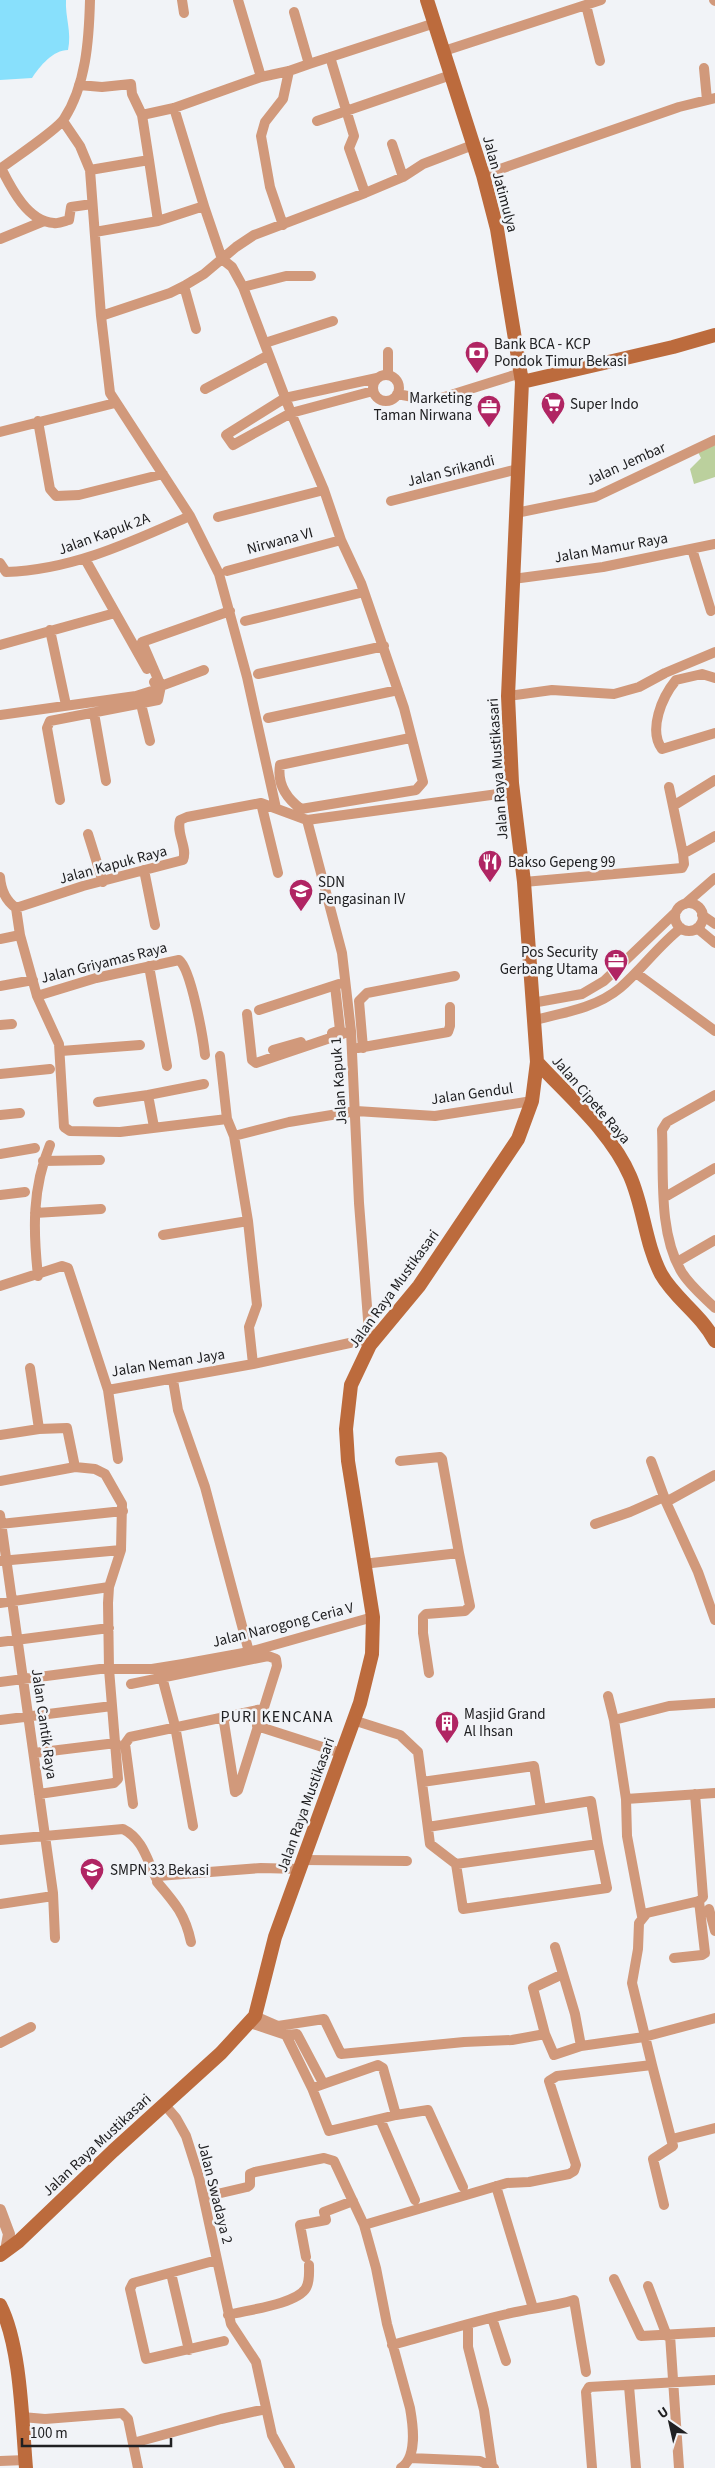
<svg xmlns="http://www.w3.org/2000/svg" width="715" height="2468" font-family="'Source Sans 3',sans-serif">
  <style>
    .green { fill: #bbd09d }
    .water { fill: #88e0fc }
    .lines { fill: none; stroke-linecap: round; stroke-linejoin: round }
    .minor { stroke: #d1997b; stroke-width: 10 }
    .tertiary { stroke: #d1997b; stroke-width: 12 }
    .secondary { stroke: #bc6b3d; stroke-width: 14 }
    .labels { text-anchor: middle; dominant-baseline: central; stroke-width: 5; stroke-linejoin: round; paint-order: stroke }
    .street-label { font-size: 15px; fill: #202022; stroke: #f1f3f7 }
    .poi-label { font-size: 15px; fill: #202022; stroke: #f1f3f7; text-anchor: start }
    .neighbourhood-label { font-size: 16px; letter-spacing: 1px; fill: #202022; stroke: #f1f3f7 }
  </style>
  <rect width="100%" height="100%" fill="#f1f3f7"/>
  <!-- green -->
  <path class="green" d="M 715,445 L 715,477 L 694,484 L 690,469 L 701,458 L 698,452 Z"/>
  <!-- water -->
  <path class="water" d="M 0,0 L 66,0 C 65,17 72,32 68,50 C 53,50 40,66 32,78 L 0,80 Z"/>
  <g class="lines">
    <!-- minor -->
    <path class="minor" d="M 182,0 L 184,13
      M 238,0 L 261,77
      M 714,0 L 715,1
      M 586,5 L 600,61
      M 444,51 L 601,0
      M 330,57 L 354,136 L 349,148 L 365,193
      M 309,64 L 435,23
      M 704,68 L 707,100
      M 79,85 L 102,87 L 131,84 L 132,94 L 142,115 L 149,160 L 90,170
      M 142,115 L 174,108 L 261,77 L 289,71 L 309,64 L 294,12
      M 63,121 L 80,146 L 90,170 L 101,316 L 110,393 L 190,516 L 219,574 L 247,677 L 276,808
      M 317,121 L 451,75
      M 392,144 L 403,177
      M 149,160 L 158,221
      M 1,168 C 11,188 28,222 54,223 C 59,224 65,221 69,220 L 71,207 L 92,204
      M 0,169 C 13,159 57,130 64,119 C 86,85 89,40 90,0
      M 483,175 L 679,107 L 715,98
      M 204,206 L 222,259 L 232,267 L 243,287 L 291,413 L 324,490 L 341,540 L 361,583 L 404,708 L 423,782 L 416,790 L 301,809 C 286,798 277,784 280,765 L 410,738
      M 283,225 L 270,187 L 261,136 L 265,122 L 283,99 L 289,71
      M 95,232 L 158,221 L 204,206 L 174,108
      M 0,239 L 44,221
      M 184,286 L 196,329
      M 243,287 L 286,276 L 311,276
      M 101,316 L 170,293 L 184,286 L 204,274 L 236,247 L 254,235 L 365,193 L 403,177 L 423,164 L 473,145
      M 265,343 L 333,321
      M373 388a13 13 0 1 1 26 0a13 13 0 1 1-26 0Z
      M 388,375 L 388,352
      M 205,389 L 269,355
      M 373,391 L 291,413 L 233,445 L 226,435 L 285,398 L 377,378
      M 397,394 L 424,399 L 438,399 L 521,373
      M 38,421 L 50,489 L 56,496 L 79,495 L 163,474
      M 0,432 L 115,403
      M 391,501 L 518,469
      M 516,513 L 595,497 L 715,440
      M 218,517 L 324,490
      M 692,549 L 711,611
      M 85,559 L 147,669
      M 0,563 L 6,572 C 72,570 131,542 190,516
      M 227,571 L 341,540
      M 513,579 L 603,567 L 715,544
      M 245,621 L 364,592
      M 50,630 L 66,705
      M 0,645 L 115,613
      M 258,674 L 384,646
      M 715,678 L 702,674 L 676,680 C 662,697 648,730 662,749 L 715,733
      M 161,686 L 204,670
      M 508,696 L 552,690 L 614,694 L 639,687 L 665,673 L 715,652
      M 141,704 L 150,741
      M 94,713 L 106,781
      M 0,715 L 136,696 L 158,689 L 154,682
      M 268,718 L 398,690
      M 60,800 L 47,728 L 50,721 L 158,700 L 161,686 L 142,642 L 230,611
      M 261,803 L 278,873
      M 673,806 L 715,780
      M 307,820 L 342,953 L 351,1031 L 359,1203 L 370,1345
      M 88,834 L 103,882
      M 683,854 L 715,836
      M 144,870 L 155,925
      M 0,877 C 1,890 6,901 16,908
      M 524,882 L 682,868 L 684,864 L 683,854 L 669,787
      M675 917a14 14 0 1 1 28 0a14 14 0 1 1-28 0Z
      M 685,904 L 715,878
      M 702,915 L 715,924
      M 697,928 L 715,943
      M 20,935 L 37,996 L 59,1044 L 64,1127 L 70,1131 L 120,1132 L 227,1119 L 234,1136 L 248,1221 L 257,1305 L 249,1327 L 253,1364
      M 0,939 L 20,935 L 16,908 L 83,886 L 183,860 C 188,848 176,834 180,820 L 187,817 L 261,803 L 307,820 L 513,792
      M 149,966 L 167,1066
      M 636,973 L 715,1031
      M 0,986 L 33,980
      M 37,996 L 96,978 L 179,960 C 191,969 203,1037 205,1055
      M 532,1003 L 582,994 L 604,981 L 676,912
      M 259,1010 L 339,984
      M 247,1014 L 252,1060 L 256,1063 L 351,1031
      M 534,1020 C 563,1013 596,1008 620,988 C 642,969 659,945 681,928
      M 0,1025 L 12,1024
      M 332,1033 L 340,1030 L 335,986
      M 358,1048 L 448,1032 L 450,1026 L 450,1007
      M 363,1048 L 359,1001 L 367,993 L 455,976
      M 273,1050 L 301,1042
      M 61,1051 L 140,1045
      M 220,1056 L 227,1119
      M 0,1074 L 50,1069
      M 148,1095 L 204,1084
      M 715,1095 L 667,1122 L 662,1130 C 664,1174 658,1231 681,1271 C 689,1285 704,1297 715,1308
      M 98,1102 L 148,1095 L 154,1127
      M 0,1115 L 20,1113
      M 234,1136 L 289,1122 L 356,1111 L 435,1116 L 532,1101
      M 0,1154 L 35,1148
      M 43,1161 L 100,1160
      M 0,1195 L 25,1192
      M 665,1197 L 715,1168
      M 35,1213 L 101,1209
      M 163,1235 L 248,1221
      M 677,1262 L 715,1240
      M 38,1276 C 33,1230 32,1188 50,1145
      M 0,1286 L 62,1266 L 68,1268 L 108,1390 L 253,1364 L 368,1339
      M 30,1368 L 39,1429
      M 173,1380 L 178,1410 L 205,1487 L 249,1652
      M 108,1390 L 118,1459
      M 0,1435 L 39,1429 L 67,1428 L 75,1467
      M 651,1461 L 666,1502 L 698,1572 L 715,1620
      M 0,1481 L 75,1467 L 95,1469 L 105,1474 L 122,1504 L 121,1550 L 109,1587 L 108,1603 L 109,1669 L 118,1779 L 114,1783 L 39,1794
      M 666,1502 L 715,1475
      M 0,1515 L 53,1893 L 55,1938
      M 0,1524 L 123,1511
      M 595,1524 L 630,1512 L 664,1497
      M 0,1561 L 121,1550
      M 363,1564 L 459,1553 L 442,1459 L 440,1457 L 400,1461
      M 0,1603 L 109,1587
      M 0,1642 L 109,1628
      M 429,1673 L 423,1633 L 423,1617 L 426,1614 L 465,1611 L 470,1606 L 459,1553
      M 162,1677 L 175,1726 L 193,1826
      M 0,1682 L 100,1669 L 152,1669 L 183,1664 L 249,1652 L 373,1617
      M 131,1684 L 268,1656 L 276,1659 L 277,1666 L 238,1790 L 235,1792
      M 608,1696 L 614,1720
      M 223,1716 L 235,1792
      M 0,1720 L 112,1706
      M 353,1720 L 400,1735 L 418,1752 L 430,1844 L 456,1864 L 598,1844 L 607,1888 L 463,1909 L 456,1864
      M 257,1726 L 341,1753
      M 34,1753 L 116,1743
      M 422,1782 L 534,1766 L 541,1809
      M 626,1799 L 715,1793
      M 133,1804 L 125,1744 L 130,1737 L 262,1709
      M 428,1827 L 591,1801 L 598,1844
      M 0,1840 L 123,1829 C 143,1839 147,1860 156,1878
      M 304,1860 L 407,1861
      M 0,1904 L 53,1896
      M 709,1909 L 715,1931
      M 642,1916 L 627,1836 L 626,1799 L 614,1720 L 669,1706 L 715,1703
      M 191,1942 C 185,1914 175,1903 157,1882 L 158,1876 L 261,1868 L 300,1869
      M 555,1947 L 575,2014 L 581,2046
      M 674,1958 L 702,1955 L 705,1953 L 699,1901
      M 255,2016 L 278,2026 L 324,2019 L 341,2054 L 464,2042 L 512,2040 L 545,2034 L 554,2055 L 581,2046 L 644,2037 L 715,2018
      M 250,2023 L 286,2035 L 297,2034 L 323,2083
      M 545,2034 L 533,1988 L 563,1974
      M 286,2035 L 312,2088 L 329,2131 L 396,2115 L 428,2110 L 463,2187
      M 0,2043 L 31,2027
      M 652,2065 L 673,2146 L 653,2159 L 664,2205
      M 312,2088 L 378,2065 L 383,2068 L 396,2115
      M 164,2104 L 176,2118 L 186,2136 L 199,2177 L 231,2324 L 256,2362 L 272,2435 L 290,2468
      M 380,2119 L 415,2200
      M 672,2139 L 715,2128
      M 496,2186 L 533,2308
      M 204,2197 L 247,2187 L 250,2185 L 250,2174 L 255,2172 L 324,2158 L 334,2161 L 364,2225 L 376,2268 L 387,2324 L 410,2408 C 413,2425 418,2457 401,2468
      M 364,2225 L 507,2183 L 529,2182 L 569,2174 L 574,2171 L 576,2165 L 549,2081 L 557,2076 L 652,2065 L 632,1983 L 638,1949 L 639,1923 L 647,1913 L 699,1901 L 703,1897 L 695,1794
      M 306,2257 L 300,2225 L 326,2220 L 324,2212 L 353,2201
      M 217,2260 L 133,2283 L 130,2289 L 146,2359 L 224,2341
      M 171,2273 L 189,2350
      M 614,2279 L 641,2336 L 715,2332
      M 648,2286 L 667,2336
      M 228,2315 C 247,2310 297,2304 306,2288 C 310,2281 309,2273 309,2265
      M 492,2318 L 506,2361
      M 468,2325 L 468,2347 L 484,2410 L 492,2466
      M 670,2335 L 679,2468
      M 392,2345 C 430,2335 468,2323 507,2314 C 530,2308 552,2307 574,2300 L 586,2372
      M 629,2386 L 636,2468
      M 22,2417 L 45,2419 L 122,2413 L 128,2419 L 138,2468
      M 133,2443 L 221,2419 L 266,2409
      M 410,2458 L 480,2461 L 494,2468
      M 0,2461 L 26,2460
      M 592,2468 L 586,2392 L 589,2387 L 715,2380"/>
    <!-- tertiary -->
    <path class="tertiary" d="M 0,2210 L 9,2234 L 6,2250"/>
    <!-- secondary -->
    <path class="secondary" d="M 522,382 L 673,347 L 715,335
      M 537,1062 C 569,1097 611,1132 630,1176 C 644,1208 645,1243 661,1274 C 675,1299 700,1313 715,1341
      M 0,2255 L 19,2241 L 113,2151 L 221,2053 L 255,2016 L 275,1937 L 360,1703 L 372,1654 L 373,1617 L 348,1461 L 346,1429 L 351,1385 L 370,1345 L 419,1286 L 518,1139 L 532,1101 L 537,1062 L 524,882 L 512,783 L 508,696 L 522,382 L 497,229 L 483,175 L 427,0
      M 0,2305 C 21,2346 22,2422 26,2468"/>
  </g>
  <!-- icons -->
  <defs>
    <symbol id="bank-pin" viewBox="-11 -11 22 30"><path d="M0 17L-7.5 6A9.5 9.5 0 1 1 7.5 6Z" fill="#b02563" stroke="#f1f3f7"/><path d="M-6-4H6V4H-6ZM0-2.3a2.3 2.3 0 1 0 0 4.6a2.3 2.3 0 1 0 0-4.6Z" fill="#fff"/></symbol>
    <symbol id="supermarket-pin" viewBox="-11 -11 22 30"><path d="M0 17L-7.5 6A9.5 9.5 0 1 1 7.5 6Z" fill="#b02563" stroke="#f1f3f7"/><path d="M-6-5.5h2.5l.6 2H6L4.5 2H-2.5L-4.4-4H-6ZM-1.5 3.2a1.3 1.3 0 1 0 .1 0ZM3 3.2a1.3 1.3 0 1 0 .1 0Z" fill="#fff"/></symbol>
    <symbol id="office-pin" viewBox="-11 -11 22 30"><path d="M0 17L-7.5 6A9.5 9.5 0 1 1 7.5 6Z" fill="#b02563" stroke="#f1f3f7"/><path d="M-6-3h4V-5.5h4V-3h4V5H-6ZM-1-4.5V-3h2v-1.5ZM-6 0V1H6V0Z" fill="#fff"/></symbol>
    <symbol id="restaurant-pin" viewBox="-11 -11 22 30"><path d="M0 17L-7.5 6A9.5 9.5 0 1 1 7.5 6Z" fill="#b02563" stroke="#f1f3f7"/><path d="M-5-6h1v4h1v-4h1v4h1v-4h1v5L-1.5 .5V6h-2V.5L-5-1ZM5-6V6H3V1.5H1.5Q1.5-4 5-6Z" fill="#fff"/></symbol>
    <symbol id="school-pin" viewBox="-11 -11 22 30"><path d="M0 17L-7.5 6A9.5 9.5 0 1 1 7.5 6Z" fill="#b02563" stroke="#f1f3f7"/><path d="M0-5L7-2L0 1L-7-2ZM-4 1L0 2.5L4 1V4Q0 6-4 4Z" fill="#fff"/></symbol>
    <symbol id="building-pin" viewBox="-11 -11 22 30"><path d="M0 17L-7.5 6A9.5 9.5 0 1 1 7.5 6Z" fill="#b02563" stroke="#f1f3f7"/><path d="M-4-6H4V6H1V3H-1V6H-4ZM-2.5-4.3h1.7v1.8h-1.7ZM.8-4.3h1.7v1.8H.8ZM-2.5-1h1.7V.8h-1.7ZM.8-1h1.7V.8H.8Z" fill="#fff"/></symbol>
  </defs>
  <g fill-rule="evenodd">
    <use href="#bank-pin" x="463" y="339" width="28" height="38"/>
    <use href="#supermarket-pin" x="539" y="390" width="28" height="38"/>
    <use href="#office-pin" x="475" y="393" width="28" height="38"/>
    <use href="#restaurant-pin" x="476" y="848" width="28" height="38"/>
    <use href="#school-pin" x="287" y="877" width="28" height="38"/>
    <use href="#office-pin" x="602" y="947" width="28" height="38"/>
    <use href="#building-pin" x="433" y="1709" width="28" height="38"/>
    <use href="#school-pin" x="78" y="1856" width="28" height="38"/>
  </g>
  <g class="labels">
    <!-- street labels -->
    <g class="street-label">
      <text transform="translate(500 184) rotate(75)">Jalan Jatimulya</text>
      <text transform="translate(626 464) rotate(-24)">Jalan Jembar</text>
      <text transform="translate(451 471) rotate(-14)">Jalan Srikandi</text>
      <text transform="translate(104 534) rotate(-20)">Jalan Kapuk 2A</text>
      <text transform="translate(280 541) rotate(-15)">Nirwana VI</text>
      <text transform="translate(611 548) rotate(-10)">Jalan Mamur Raya</text>
      <text transform="translate(498 769) rotate(-94)">Jalan Raya Mustikasari</text>
      <text transform="translate(113 865) rotate(-15)">Jalan Kapuk Raya</text>
      <text transform="translate(104 963) rotate(-14)">Jalan Griyamas Raya</text>
      <text transform="translate(339 1081) rotate(-94)">Jalan Kapuk 1</text>
      <text transform="translate(472 1094) rotate(-8)">Jalan Gendul</text>
      <text transform="translate(591 1100) rotate(49)">Jalan Cipete Raya</text>
      <text transform="translate(394 1289) rotate(-54)">Jalan Raya Mustikasari</text>
      <text transform="translate(168 1363) rotate(-9)">Jalan Neman Jaya</text>
      <text transform="translate(283 1625) rotate(-14)">Jalan Narogong Ceria V</text>
      <text transform="translate(44 1724) rotate(82)">Jalan Cantik Raya</text>
      <text transform="translate(306 1805) rotate(-70)">Jalan Raya Mustikasari</text>
      <text transform="translate(97 2145) rotate(-43)">Jalan Raya Mustikasari</text>
      <text transform="translate(215 2193) rotate(76)">Jalan Swadaya 2</text>
    </g>
    <!-- poi labels -->
    <g class="poi-label">
      <text x="494" y="344">Bank BCA - KCP<tspan x="494" dy="17">Pondok Timur Bekasi</tspan></text>
      <text x="472" y="398" text-anchor="end">Marketing<tspan x="472" dy="17">Taman Nirwana</tspan></text>
      <text x="570" y="404">Super Indo</text>
      <text x="508" y="862">Bakso Gepeng 99</text>
      <text x="318" y="882">SDN<tspan x="318" dy="17">Pengasinan IV</tspan></text>
      <text x="598" y="952" text-anchor="end">Pos Security<tspan x="598" dy="17">Gerbang Utama</tspan></text>
      <text x="464" y="1714">Masjid Grand<tspan x="464" dy="17">Al Ihsan</tspan></text>
      <text x="110" y="1870">SMPN 33 Bekasi</text>
    </g>
    <!-- neighbourhood labels -->
    <g class="neighbourhood-label">
      <text x="277" y="1717">PURI KENCANA</text>
    </g>
  </g>
  <!-- north arrow -->
  <g transform="translate(670 2423) rotate(326)" stroke="#f1f3f7" stroke-width="4" paint-order="stroke">
  <path d="M0-4L9 19L0 12L-9 19Z" fill="#202022"/>
  <text y="-8" font-size="14" font-weight="bold" text-anchor="middle" fill="#202022">U</text>
  </g>
  <!-- scale -->
  <path d="M22 2438v8h149v-8" fill="none" stroke="#202022" stroke-width="2.5"/>
  <text x="30" y="2438" font-size="15" fill="#202022" stroke="#f1f3f7" stroke-width="4" paint-order="stroke">100 m</text>
</svg>
